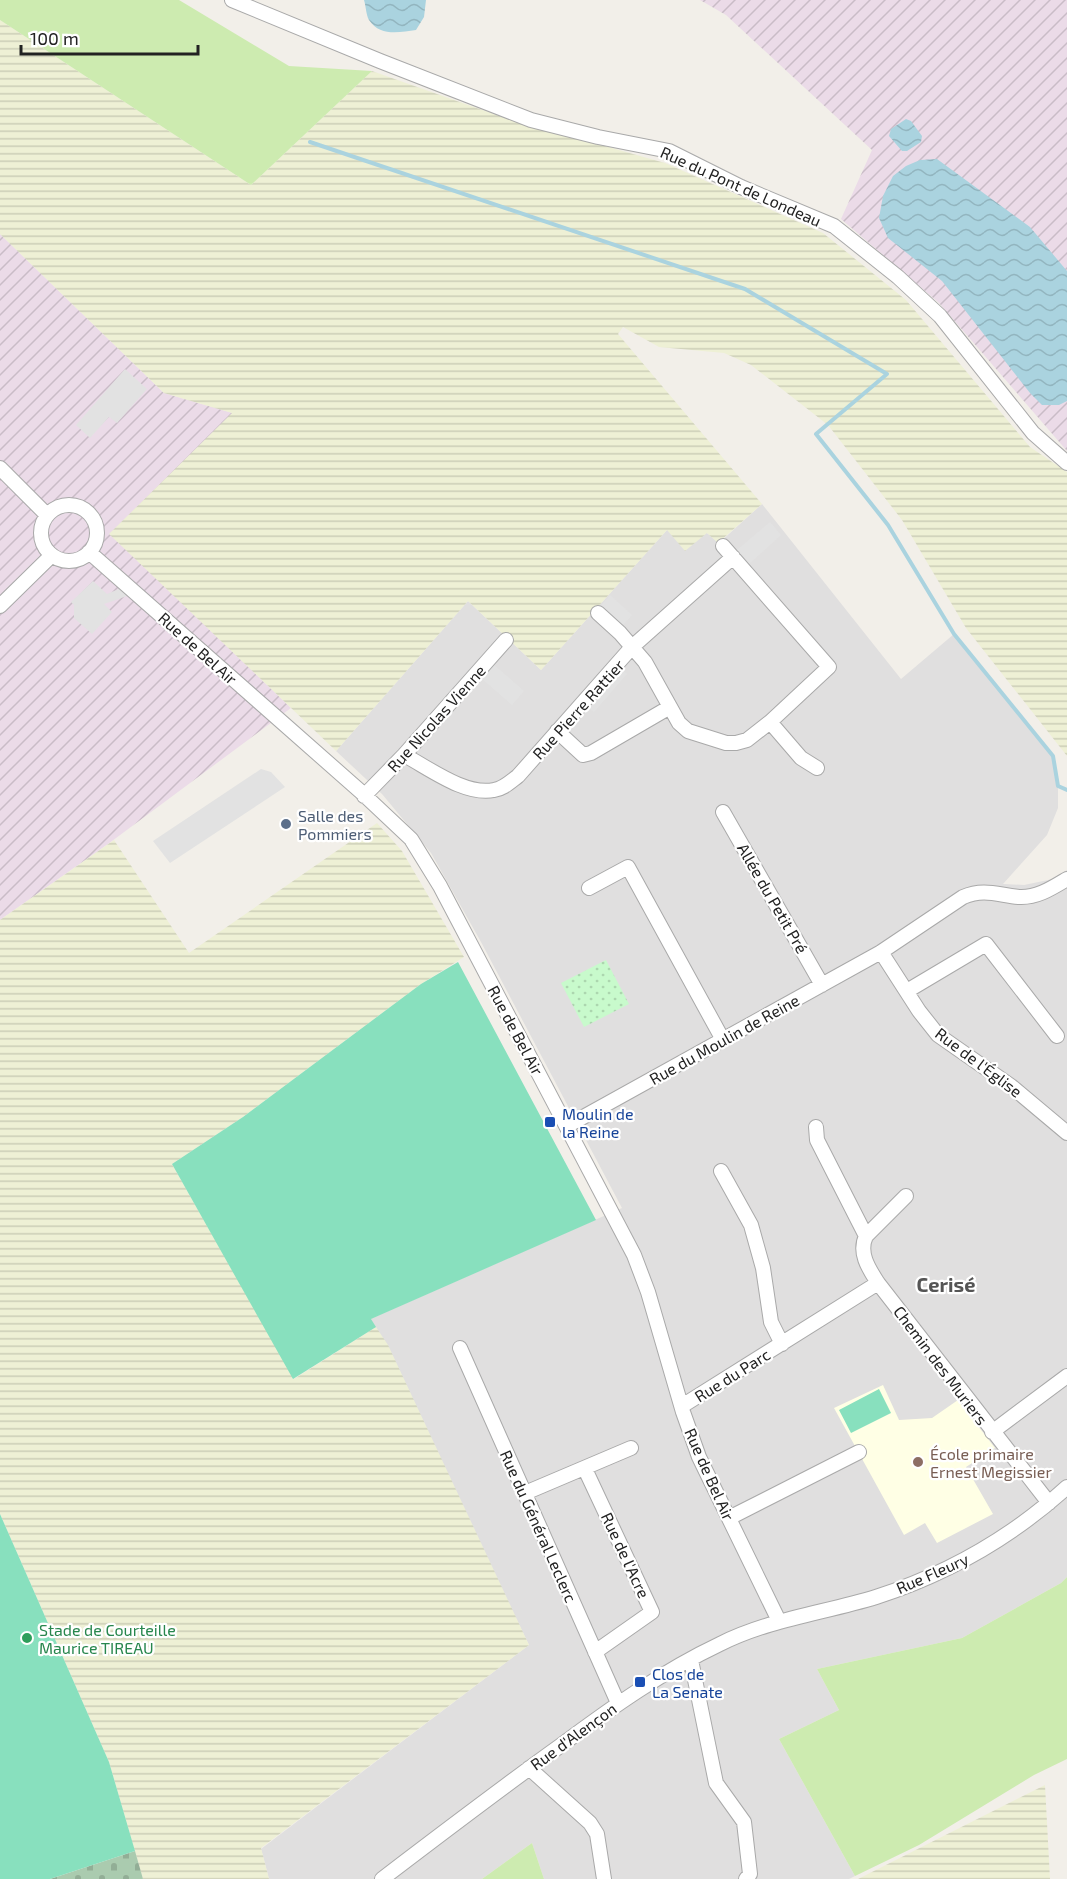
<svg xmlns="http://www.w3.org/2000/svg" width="1067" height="1879" font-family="'Exo 2',sans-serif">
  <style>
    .residential { fill: #e0dfdf }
    .industrial { fill: url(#industrial-furrows) }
    .education { fill: #ffffe5 }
    .farmland { fill: url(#farmland-rules) }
    .grass { fill: #cdebb0 }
    .cemetery { fill: url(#cemetery-stones) }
    .park { fill: url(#park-dots) }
    .pitch { fill: #88e0be }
    .parking { fill: #e2e2e2 }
    .water { fill: url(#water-waves) }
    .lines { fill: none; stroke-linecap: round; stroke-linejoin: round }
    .stream { stroke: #aad3df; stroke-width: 4 }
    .street-casing { stroke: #a9a9a9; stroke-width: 16 }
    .street { stroke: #fff; stroke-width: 14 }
    .service-dot { fill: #5c6f8a; stroke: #fff; stroke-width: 2 }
    .transit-dot { fill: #1a4fb4; stroke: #fff; stroke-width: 2 }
    .education-dot { fill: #8d6e63; stroke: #fff; stroke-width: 2 }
    .leisure-dot { fill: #2e9e5b; stroke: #fff; stroke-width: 2 }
    .labels { text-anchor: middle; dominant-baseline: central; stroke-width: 4.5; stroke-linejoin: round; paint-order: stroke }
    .street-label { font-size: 16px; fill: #222; stroke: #fff }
    .service-label { font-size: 16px; fill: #4e5e75; stroke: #fff; text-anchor: start }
    .transit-label { font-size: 16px; fill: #164399; stroke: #fff; text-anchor: start }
    .education-label { font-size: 16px; fill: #785e54; stroke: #fff; text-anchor: start }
    .leisure-label { font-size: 16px; fill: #27864d; stroke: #fff; text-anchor: start }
    .quarter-label { font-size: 20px; font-weight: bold; fill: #555; stroke: #fff }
  </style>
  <defs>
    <pattern id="industrial-furrows" width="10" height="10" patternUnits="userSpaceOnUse" patternTransform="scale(1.5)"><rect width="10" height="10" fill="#ebdbe8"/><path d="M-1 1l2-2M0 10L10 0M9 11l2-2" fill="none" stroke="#c9bcc7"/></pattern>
    <pattern id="farmland-rules" width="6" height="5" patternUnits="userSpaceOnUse" patternTransform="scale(1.5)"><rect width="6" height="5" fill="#eef0d5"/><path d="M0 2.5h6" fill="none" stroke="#ccceb7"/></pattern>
    <pattern id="cemetery-stones" width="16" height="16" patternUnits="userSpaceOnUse" patternTransform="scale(1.5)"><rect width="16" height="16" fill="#aacbaf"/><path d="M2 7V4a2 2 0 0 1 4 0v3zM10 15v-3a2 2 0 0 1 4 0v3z" fill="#92ae96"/></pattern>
    <pattern id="park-dots" width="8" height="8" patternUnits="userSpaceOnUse" patternTransform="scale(1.5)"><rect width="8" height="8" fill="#c8facc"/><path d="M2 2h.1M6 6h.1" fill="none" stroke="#acd6af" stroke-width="1.8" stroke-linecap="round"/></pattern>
    <pattern id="water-waves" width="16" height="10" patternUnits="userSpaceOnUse" patternTransform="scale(1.5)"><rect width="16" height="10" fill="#aad3df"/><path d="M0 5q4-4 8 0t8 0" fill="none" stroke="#92b5bf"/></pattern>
  </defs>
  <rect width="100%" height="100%" fill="#f2efe9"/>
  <!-- residential -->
  <path class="residential" d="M 762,504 L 901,679 L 954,634 L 1053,756 L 1058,786 L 1058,808 L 1047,835 L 1003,884 L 1024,885 L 1053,879 L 1067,870 L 1067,1577 L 1061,1583 L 962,1638 L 817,1669 L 839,1710 L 779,1739 L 855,1876 L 849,1879 L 544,1879 L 532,1843 L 482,1879 L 269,1879 L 261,1849 L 529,1645 L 370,1319 L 622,1208 L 481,942 L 431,853 L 382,794 L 336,751 L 468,601 L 541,670 L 667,530 L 707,533 L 719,543 Z"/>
  <!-- industrial -->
  <path class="industrial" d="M 700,0 L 1067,0 L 1067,451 L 939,303 L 841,219 L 872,150 L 726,15 Z
    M 0,234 L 164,393 L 233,413 L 110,534 L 291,708 L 108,844 L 0,920 Z"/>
  <!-- education -->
  <path class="education" d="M 883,1385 L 899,1420 L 932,1418 L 958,1400 L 995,1448 L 966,1467 L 993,1514 L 937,1543 L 925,1523 L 904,1535 L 834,1408 Z"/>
  <!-- farmland -->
  <path class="farmland" d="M 0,20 L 251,185 L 372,71 L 505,118 L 665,163 L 823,233 L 906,300 L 1030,447 L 1067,472 L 1067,756 L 966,628 L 902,520 L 828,425 L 751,365 L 724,353 L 659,347 L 623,327 L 618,334 L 762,504 L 718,543 L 707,533 L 685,551 L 667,530 L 541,670 L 468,601 L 336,751 L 109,534 L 232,413 L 164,393 L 0,234 Z
    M 377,823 L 402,851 L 464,957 L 421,984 L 243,1117 L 172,1164 L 294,1379 L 376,1327 L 388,1345 L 529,1645 L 261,1848 L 269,1879 L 143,1879 L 109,1762 L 0,1514 L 0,920 L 114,840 L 189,953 Z
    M 1045,1785 L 1050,1879 L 858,1879 Z"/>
  <!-- grass -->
  <path class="grass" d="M 0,0 L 179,0 L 289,66 L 372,71 L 251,185 L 0,20 Z
    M 1067,1577 L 1067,1759 L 1034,1775 L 919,1845 L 855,1876 L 779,1739 L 839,1710 L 817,1669 L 962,1638 L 1061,1583 Z
    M 532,1843 L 544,1879 L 482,1879 Z"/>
  <!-- cemetery -->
  <path class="cemetery" d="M 135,1851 L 143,1879 L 50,1879 Z"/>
  <!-- park -->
  <path class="park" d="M 606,960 L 629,1004 L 584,1027 L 561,983 Z"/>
  <!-- pitch -->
  <path class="pitch" d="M 458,962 L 596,1220 L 371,1319 L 376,1327 L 293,1379 L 172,1164 L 243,1117 L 421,984 Z
    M 879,1389 L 891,1413 L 851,1433 L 839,1410 Z
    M 0,1514 L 109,1762 L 135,1851 L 50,1879 L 0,1879 Z"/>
  <!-- parking -->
  <path class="parking" d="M 125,369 L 147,389 L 117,423 L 109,417 L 90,438 L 76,425 Z
    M 770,522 L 781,535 L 749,564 L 737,550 Z
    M 93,581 L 107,594 L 121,588 L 130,595 L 104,604 L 112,612 L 92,634 L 74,618 L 74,605 L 71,602 Z
    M 610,595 L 632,615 L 615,634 L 592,616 Z
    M 493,664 L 524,691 L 512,705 L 480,677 Z
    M 620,668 L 627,674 L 594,712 L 586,706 Z
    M 261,769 L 271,772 L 285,787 L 170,863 L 153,841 Z"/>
  <!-- water -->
  <path class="water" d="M 364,0 L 426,0 L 424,17 L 416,30 C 400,32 380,37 369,20 C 366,15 366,6 364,0 Z
    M 906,119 L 911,121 L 922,136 L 921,142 L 907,151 L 902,151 L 889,136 L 891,129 Z
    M 937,159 L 1030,227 L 1067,271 L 1067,401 L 1059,405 L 1042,405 L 1030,393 L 942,281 L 888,238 L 879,218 L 883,196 L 893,176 L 906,166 L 920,160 Z"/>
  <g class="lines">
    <!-- stream -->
    <path class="stream" d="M 310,142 L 745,289 L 887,374 L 816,434 L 888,525 L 954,634 L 1053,756 L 1058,786 L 1067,790"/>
    <defs>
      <path id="street" d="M 232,0 L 380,61 L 531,120 L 598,137 L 669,151 L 741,187 L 834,226 L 898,277 L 940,316 L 1033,433 L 1067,463
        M 0,468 L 47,515
        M41 533a28 28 0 1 1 56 0a28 28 0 1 1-56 0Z
        M 89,552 L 360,791 L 411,839 L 440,886 L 634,1255 L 648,1292 L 683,1412 L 699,1457 L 779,1621
        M 0,606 L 52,555
        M 598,613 L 620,633 L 645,662 L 679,723 L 688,731 L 726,743 L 736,743 L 747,740 L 770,722 L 829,667 L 723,546
        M 770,722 L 801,758 L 817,768
        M 557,731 L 583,755 L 591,753 L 670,707
        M 404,755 C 429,768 465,796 494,790 C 503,789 510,782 518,776 L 632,647 L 733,557
        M 364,796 L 404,755 L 506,640
        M 723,812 L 822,985
        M 589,888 L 628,867 L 723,1040
        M 881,952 L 919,1011 L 938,1035 L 1011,1086 L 1067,1133
        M 907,991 L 986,944 L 1057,1036
        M 567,1126 L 881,952 L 963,897 C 984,888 998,895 1019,897 C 1037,898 1052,888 1067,879
        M 816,1127 L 817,1140 L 866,1236
        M 721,1171 L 751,1225 L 763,1268 L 771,1322 L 782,1344
        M 906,1196 L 866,1236 C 858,1253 869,1269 878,1283 L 1049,1503
        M 460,1348 L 618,1703
        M 682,1406 L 878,1283
        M 992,1432 L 1067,1376
        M 585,1469 L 652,1612 L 595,1652
        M 525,1493 L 631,1448
        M 729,1518 L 859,1452
        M 691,1660 L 716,1783 L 744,1822 L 750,1874 L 746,1879
        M 529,1768 L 590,1823 L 597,1834 L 604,1879
        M 382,1879 C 441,1834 500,1789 560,1746 C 611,1708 663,1671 720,1644 C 770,1619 824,1613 876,1597 C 947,1574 1012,1537 1067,1487"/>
    </defs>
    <!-- street casing -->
    <use href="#street" class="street-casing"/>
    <!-- street -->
    <use href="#street" class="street"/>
  </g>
  <!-- markers -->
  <circle class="service-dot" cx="286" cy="824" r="6"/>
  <g class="transit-dot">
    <rect x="544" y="1116" width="12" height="12" rx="3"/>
    <rect x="634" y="1676" width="12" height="12" rx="3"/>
  </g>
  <circle class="education-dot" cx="918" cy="1462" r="6"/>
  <circle class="leisure-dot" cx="27" cy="1638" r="6"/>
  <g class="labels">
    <!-- street labels -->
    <g class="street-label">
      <text transform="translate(741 186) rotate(24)">Rue du Pont de Londeau</text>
      <text transform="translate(198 648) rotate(42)">Rue de Bel Air</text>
      <text transform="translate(578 709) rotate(-48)">Rue Pierre Rattier</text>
      <text transform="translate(436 718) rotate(-48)">Rue Nicolas Vienne</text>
      <text transform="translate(773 898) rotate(60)">Allée du Petit Pré</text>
      <text transform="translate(516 1030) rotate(62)">Rue de Bel Air</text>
      <text transform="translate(724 1039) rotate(-29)">Rue du Moulin de Reine</text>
      <text transform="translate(979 1062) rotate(37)">Rue de l'Église</text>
      <text transform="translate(941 1365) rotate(53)">Chemin des Muriers</text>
      <text transform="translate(732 1375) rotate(-32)">Rue du Parc</text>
      <text transform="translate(710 1474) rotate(66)">Rue de Bel Air</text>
      <text transform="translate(539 1526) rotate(66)">Rue du Général Leclerc</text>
      <text transform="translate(626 1555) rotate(65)">Rue de l'Acre</text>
      <text transform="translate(932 1573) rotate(-24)">Rue Fleury</text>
      <text transform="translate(573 1736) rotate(-36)">Rue d'Alençon</text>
    </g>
    <!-- service labels -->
    <g class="service-label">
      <text x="298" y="815">Salle des<tspan x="298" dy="18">Pommiers</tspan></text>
    </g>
    <!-- transit labels -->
    <g class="transit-label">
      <text x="562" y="1113">Moulin de<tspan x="562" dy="18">la Reine</tspan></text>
      <text x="652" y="1673">Clos de<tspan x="652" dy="18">La Senate</tspan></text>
    </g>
    <!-- education labels -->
    <g class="education-label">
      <text x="930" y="1453">École primaire<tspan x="930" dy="18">Ernest Megissier</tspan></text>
    </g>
    <!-- leisure labels -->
    <g class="leisure-label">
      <text x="39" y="1629">Stade de Courteille<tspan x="39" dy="18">Maurice TIREAU</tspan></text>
    </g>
    <!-- quarter labels -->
    <g class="quarter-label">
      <text x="946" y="1284">Cerisé</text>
    </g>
  </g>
  <!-- scale -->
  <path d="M21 45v9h177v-9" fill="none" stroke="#222222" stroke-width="3"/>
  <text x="30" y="45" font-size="18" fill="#222222" stroke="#ffffff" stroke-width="4.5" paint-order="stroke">100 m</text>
</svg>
